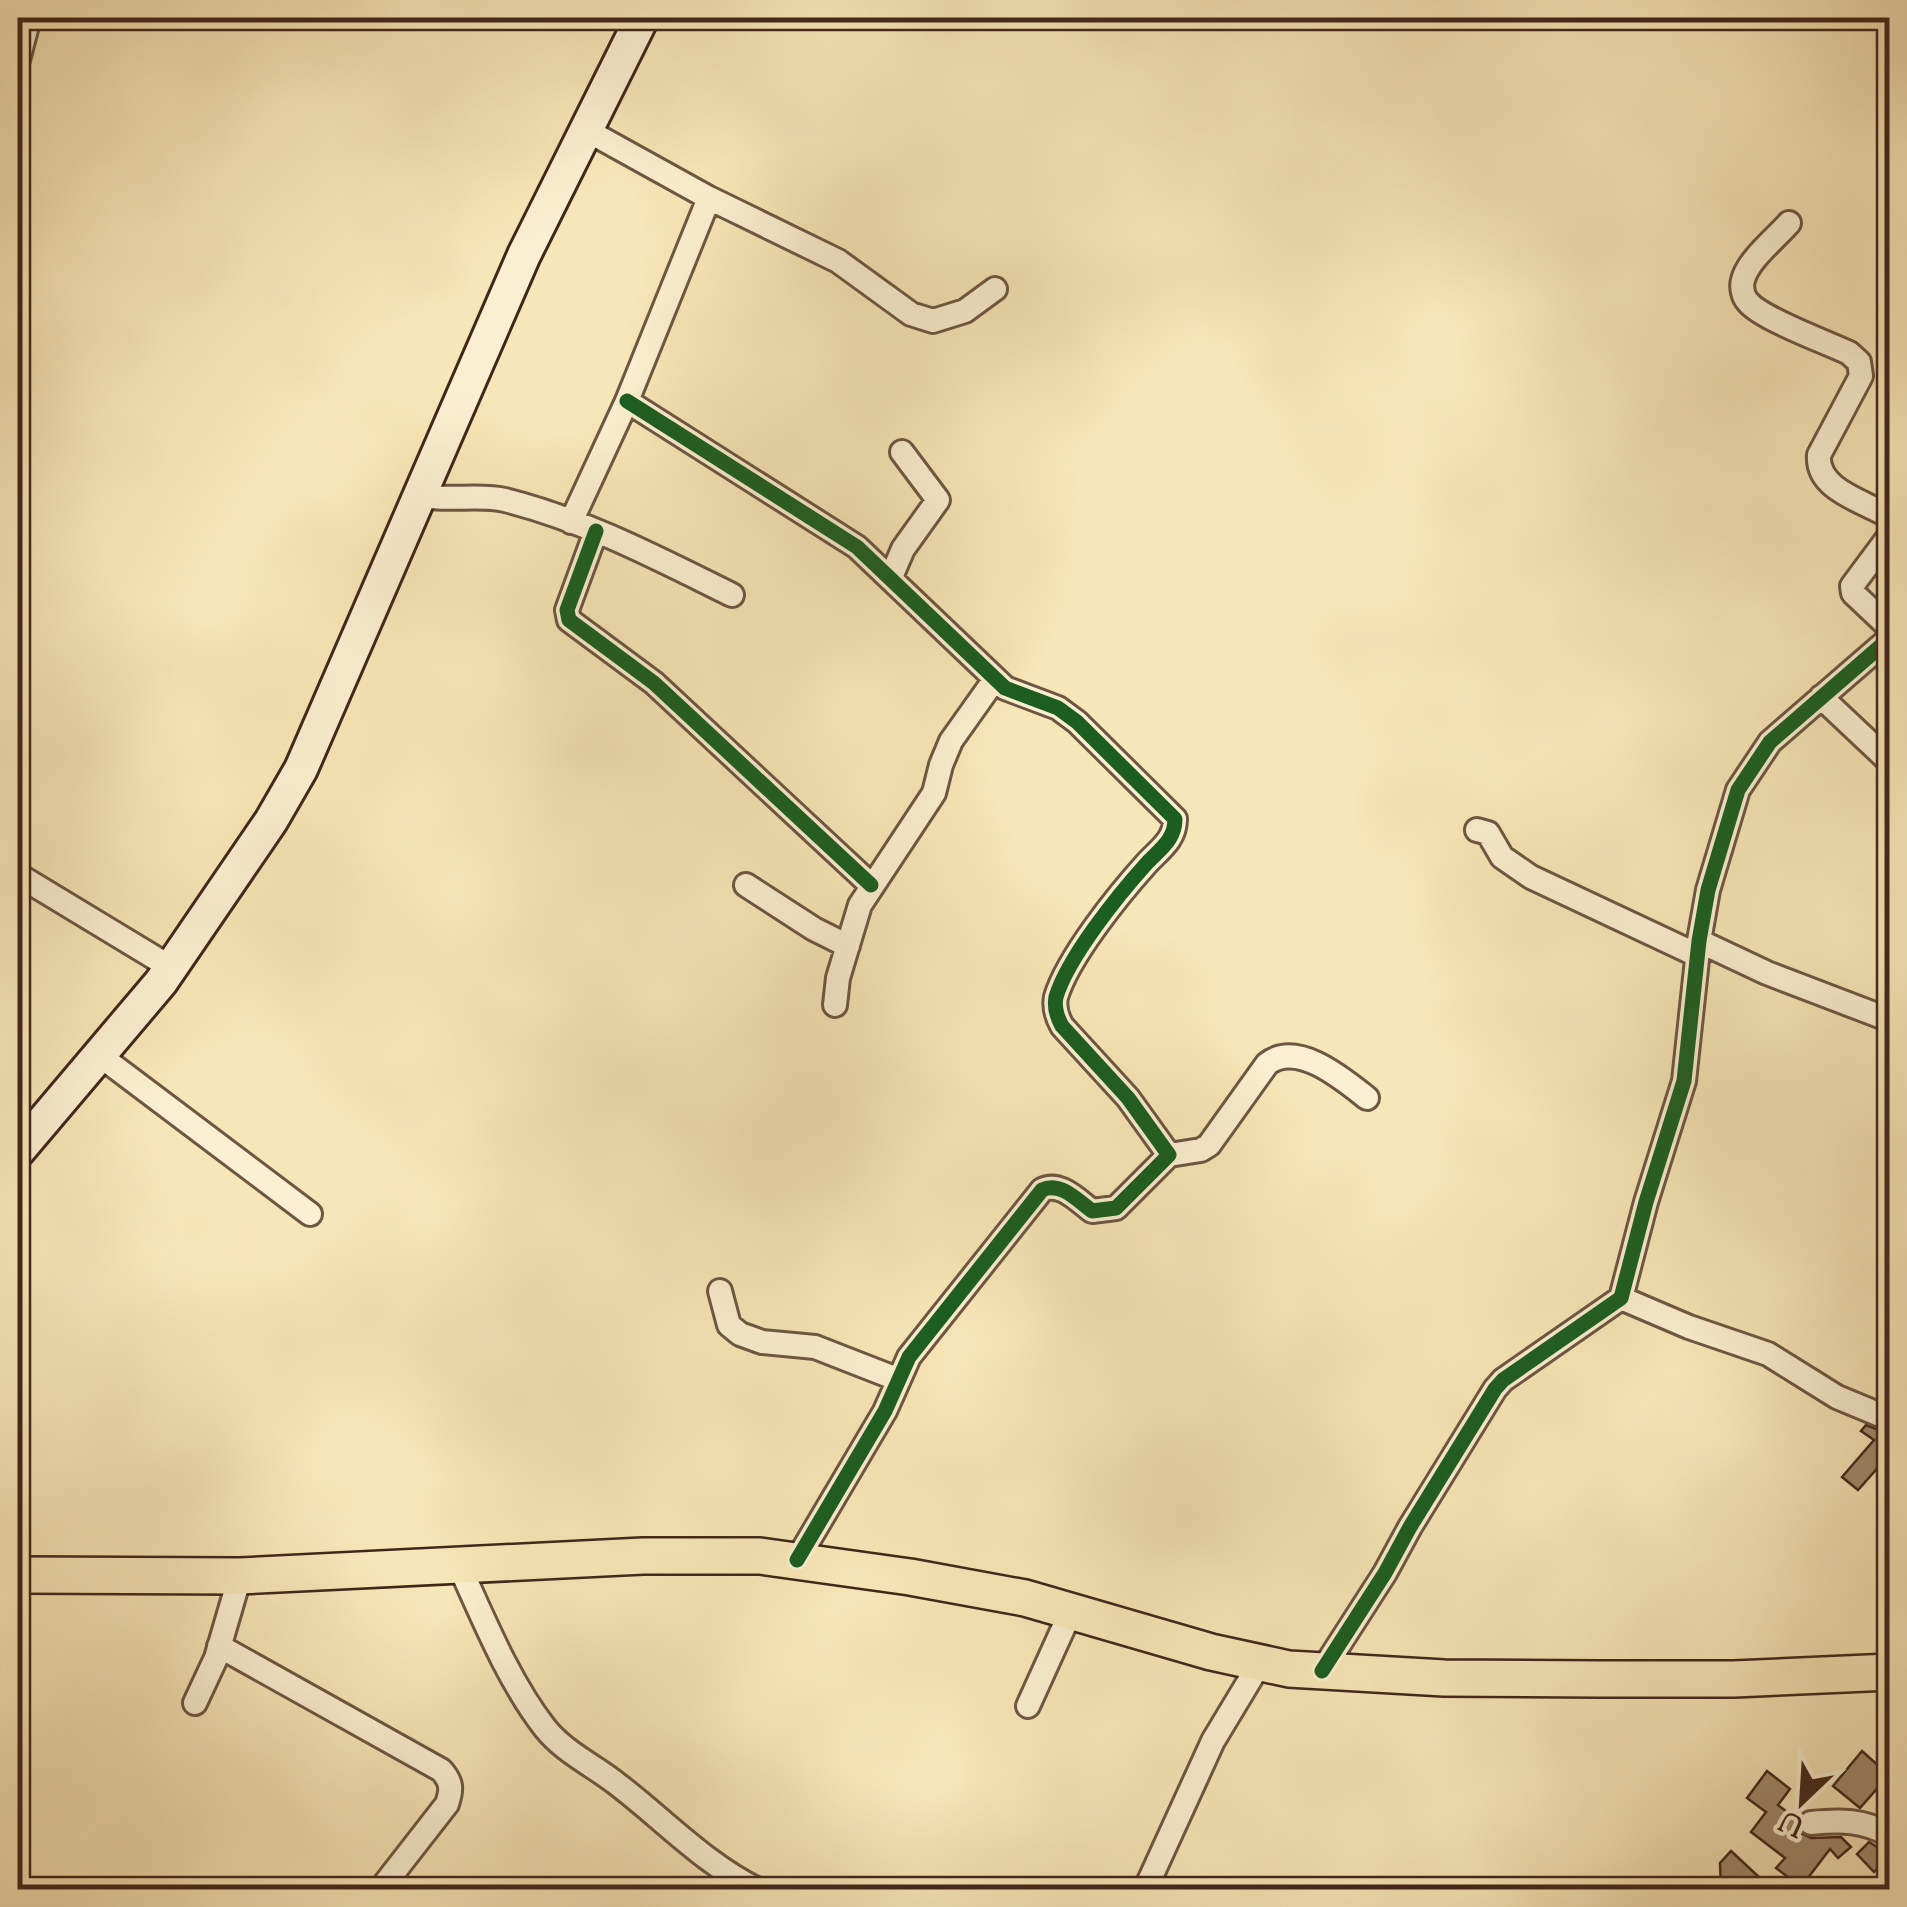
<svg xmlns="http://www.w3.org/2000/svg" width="1907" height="1907" font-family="'Sorts Mill Goudy',serif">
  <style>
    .building { fill: #a08a6c; stroke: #41261b; stroke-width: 2.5 }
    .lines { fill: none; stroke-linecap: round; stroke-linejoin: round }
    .street-casing { stroke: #6e5642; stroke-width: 28 }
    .secondary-casing { stroke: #41261b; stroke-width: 38 }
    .primary-casing { stroke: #41261b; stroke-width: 40 }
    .street { stroke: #faefd0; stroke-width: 22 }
    .secondary { stroke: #faefd0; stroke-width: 32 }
    .primary { stroke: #f7e6b7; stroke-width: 35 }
    .cycleway-casing { stroke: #faefd0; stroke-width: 21 }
    .cycleway { stroke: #1b5e20; stroke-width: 15 }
  </style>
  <rect width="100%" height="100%" fill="#f7e6b7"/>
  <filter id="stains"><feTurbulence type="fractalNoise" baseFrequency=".002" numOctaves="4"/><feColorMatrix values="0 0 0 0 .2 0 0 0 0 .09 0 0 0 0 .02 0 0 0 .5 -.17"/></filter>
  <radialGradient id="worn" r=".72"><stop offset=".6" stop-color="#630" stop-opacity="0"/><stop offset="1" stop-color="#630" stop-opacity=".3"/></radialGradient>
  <!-- building -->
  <path class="building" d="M 1866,1425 L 1890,1434 L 1890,1454 L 1858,1490 L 1842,1477 L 1874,1440 L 1861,1431 Z
    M 1862,1751 L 1889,1775 L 1860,1808 L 1833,1786 Z
    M 1767,1771 L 1790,1789 L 1778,1805 L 1797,1820 L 1799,1832 L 1811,1838 L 1841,1837 L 1851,1847 L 1838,1858 L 1830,1849 L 1801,1887 L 1776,1868 L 1785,1858 L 1751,1832 L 1766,1812 L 1747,1798 Z
    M 1869,1842 L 1890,1855 L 1874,1872 L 1857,1854 Z
    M 1731,1851 L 1773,1890 L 1721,1890 L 1720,1863 Z"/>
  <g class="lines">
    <defs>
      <path id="street" d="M 18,60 L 29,18
        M 588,131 L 709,198 L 838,261 L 911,314 L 933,321 L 965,311 L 995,289
        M 1789,223 C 1775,239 1748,260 1743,280 C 1741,287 1743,297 1748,302 C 1762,319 1826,342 1849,353 L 1859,362 L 1861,376 L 1819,455 C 1816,490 1864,501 1890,517
        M 627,401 L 857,547 L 1005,688 L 1058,708 L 1077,722 L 1175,819 C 1175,840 1160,849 1147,863 C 1119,894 1068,957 1056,997 C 1054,1007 1057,1017 1062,1026 L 1128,1098 L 1169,1155 L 1116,1208 L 1092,1211 C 1077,1200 1060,1181 1042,1190 L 909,1357 L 885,1411 L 797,1560
        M 421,496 C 449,501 481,494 505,500 C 585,520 659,559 732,595
        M 571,522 L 627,401 L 709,198
        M 596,531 L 567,610 L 569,620 L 654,683 L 871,885
        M 1890,535 L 1852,586 L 1853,593 L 1890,628
        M 891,577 L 903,549 L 938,500 L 902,452
        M 1821,697 L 1890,762
        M 1477,830 L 1488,833 L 1502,857 L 1531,877 L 1697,955
        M 18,875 L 170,967
        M 746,885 L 814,929 L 848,946
        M 1699,941 L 1767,973 L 1890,1020
        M 835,1005 L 838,978 L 860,905 L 934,793 L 941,765 L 951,741 L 995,679
        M 99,1055 L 310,1214
        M 1169,1155 L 1201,1150 L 1209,1145 L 1267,1064 C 1297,1040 1343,1079 1367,1098
        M 720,1291 L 729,1325 L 740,1334 L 762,1342 L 815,1347 L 897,1379
        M 1621,1298 L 1689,1327 L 1768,1354 L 1837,1397 L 1890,1419
        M 459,1565 C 483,1618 509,1682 545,1728 C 564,1752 593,1765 617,1784 C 663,1819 706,1865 758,1890
        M 219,1646 L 441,1770 C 452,1782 452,1789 447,1804 L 380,1890
        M 1322,1671 L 1385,1573 L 1410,1527 L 1495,1389 L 1503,1380 L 1621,1298 L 1646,1202 L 1684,1081 L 1699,941 L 1708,890 L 1738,790 L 1770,742 L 1890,638
        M 195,1703 L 216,1658 L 240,1576
        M 1028,1706 L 1071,1611
        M 1811,1823 C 1841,1820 1863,1820 1890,1835
        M 1145,1890 L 1213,1741 L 1260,1663"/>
      <path id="secondary" d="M 18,1151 L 161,982 L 271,821 L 301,769 L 524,255 L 642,18"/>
      <path id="primary" d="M 18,1575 L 240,1576 L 643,1556 L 760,1556 L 910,1577 L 1025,1598 L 1211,1652 L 1289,1669 L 1444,1678 L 1600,1679 L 1734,1679 L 1890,1672"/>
    </defs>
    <!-- street casing -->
    <use href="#street" class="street-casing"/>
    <!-- secondary casing -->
    <use href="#secondary" class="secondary-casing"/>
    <!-- primary casing -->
    <use href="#primary" class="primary-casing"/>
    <!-- street -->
    <use href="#street" class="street"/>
    <!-- secondary -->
    <use href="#secondary" class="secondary"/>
    <!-- primary -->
    <use href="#primary" class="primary"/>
    <defs>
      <path id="cycleway" d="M 627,401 L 857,547 L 1005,688 L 1058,708 L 1077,722 L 1175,819 C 1175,840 1160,849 1147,863 C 1119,894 1068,957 1056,997 C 1054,1007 1057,1017 1062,1026 L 1128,1098 L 1169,1155 L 1116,1208 L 1092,1211 C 1077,1200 1060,1181 1042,1190 L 909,1357 L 885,1411 L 797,1560
        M 596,531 L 567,610 L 569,620 L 654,683 L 871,885
        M 1322,1671 L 1385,1573 L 1410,1527 L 1495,1389 L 1503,1380 L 1621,1298 L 1646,1202 L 1684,1081 L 1699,941 L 1708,890 L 1738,790 L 1770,742 L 1890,638"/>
    </defs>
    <!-- cycleway casing -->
    <use href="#cycleway" class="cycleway-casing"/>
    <!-- cycleway -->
    <use href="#cycleway" class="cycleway"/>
  </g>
  <!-- margin -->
  <rect width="1907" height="1907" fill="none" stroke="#f7e6b7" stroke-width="60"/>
  <rect x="20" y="20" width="1867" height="1867" fill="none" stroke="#41261b" stroke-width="5"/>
  <rect x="30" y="30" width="1847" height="1847" fill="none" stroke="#41261b" stroke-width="2.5"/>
  <!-- north arrow -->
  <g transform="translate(1802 1802) rotate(205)" stroke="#faefd0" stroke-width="8" paint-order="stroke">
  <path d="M0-8L18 38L0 25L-18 38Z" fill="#41261b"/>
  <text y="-15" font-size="28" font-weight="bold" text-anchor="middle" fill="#41261b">U</text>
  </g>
  <rect width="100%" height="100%" filter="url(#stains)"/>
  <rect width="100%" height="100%" fill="url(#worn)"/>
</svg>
